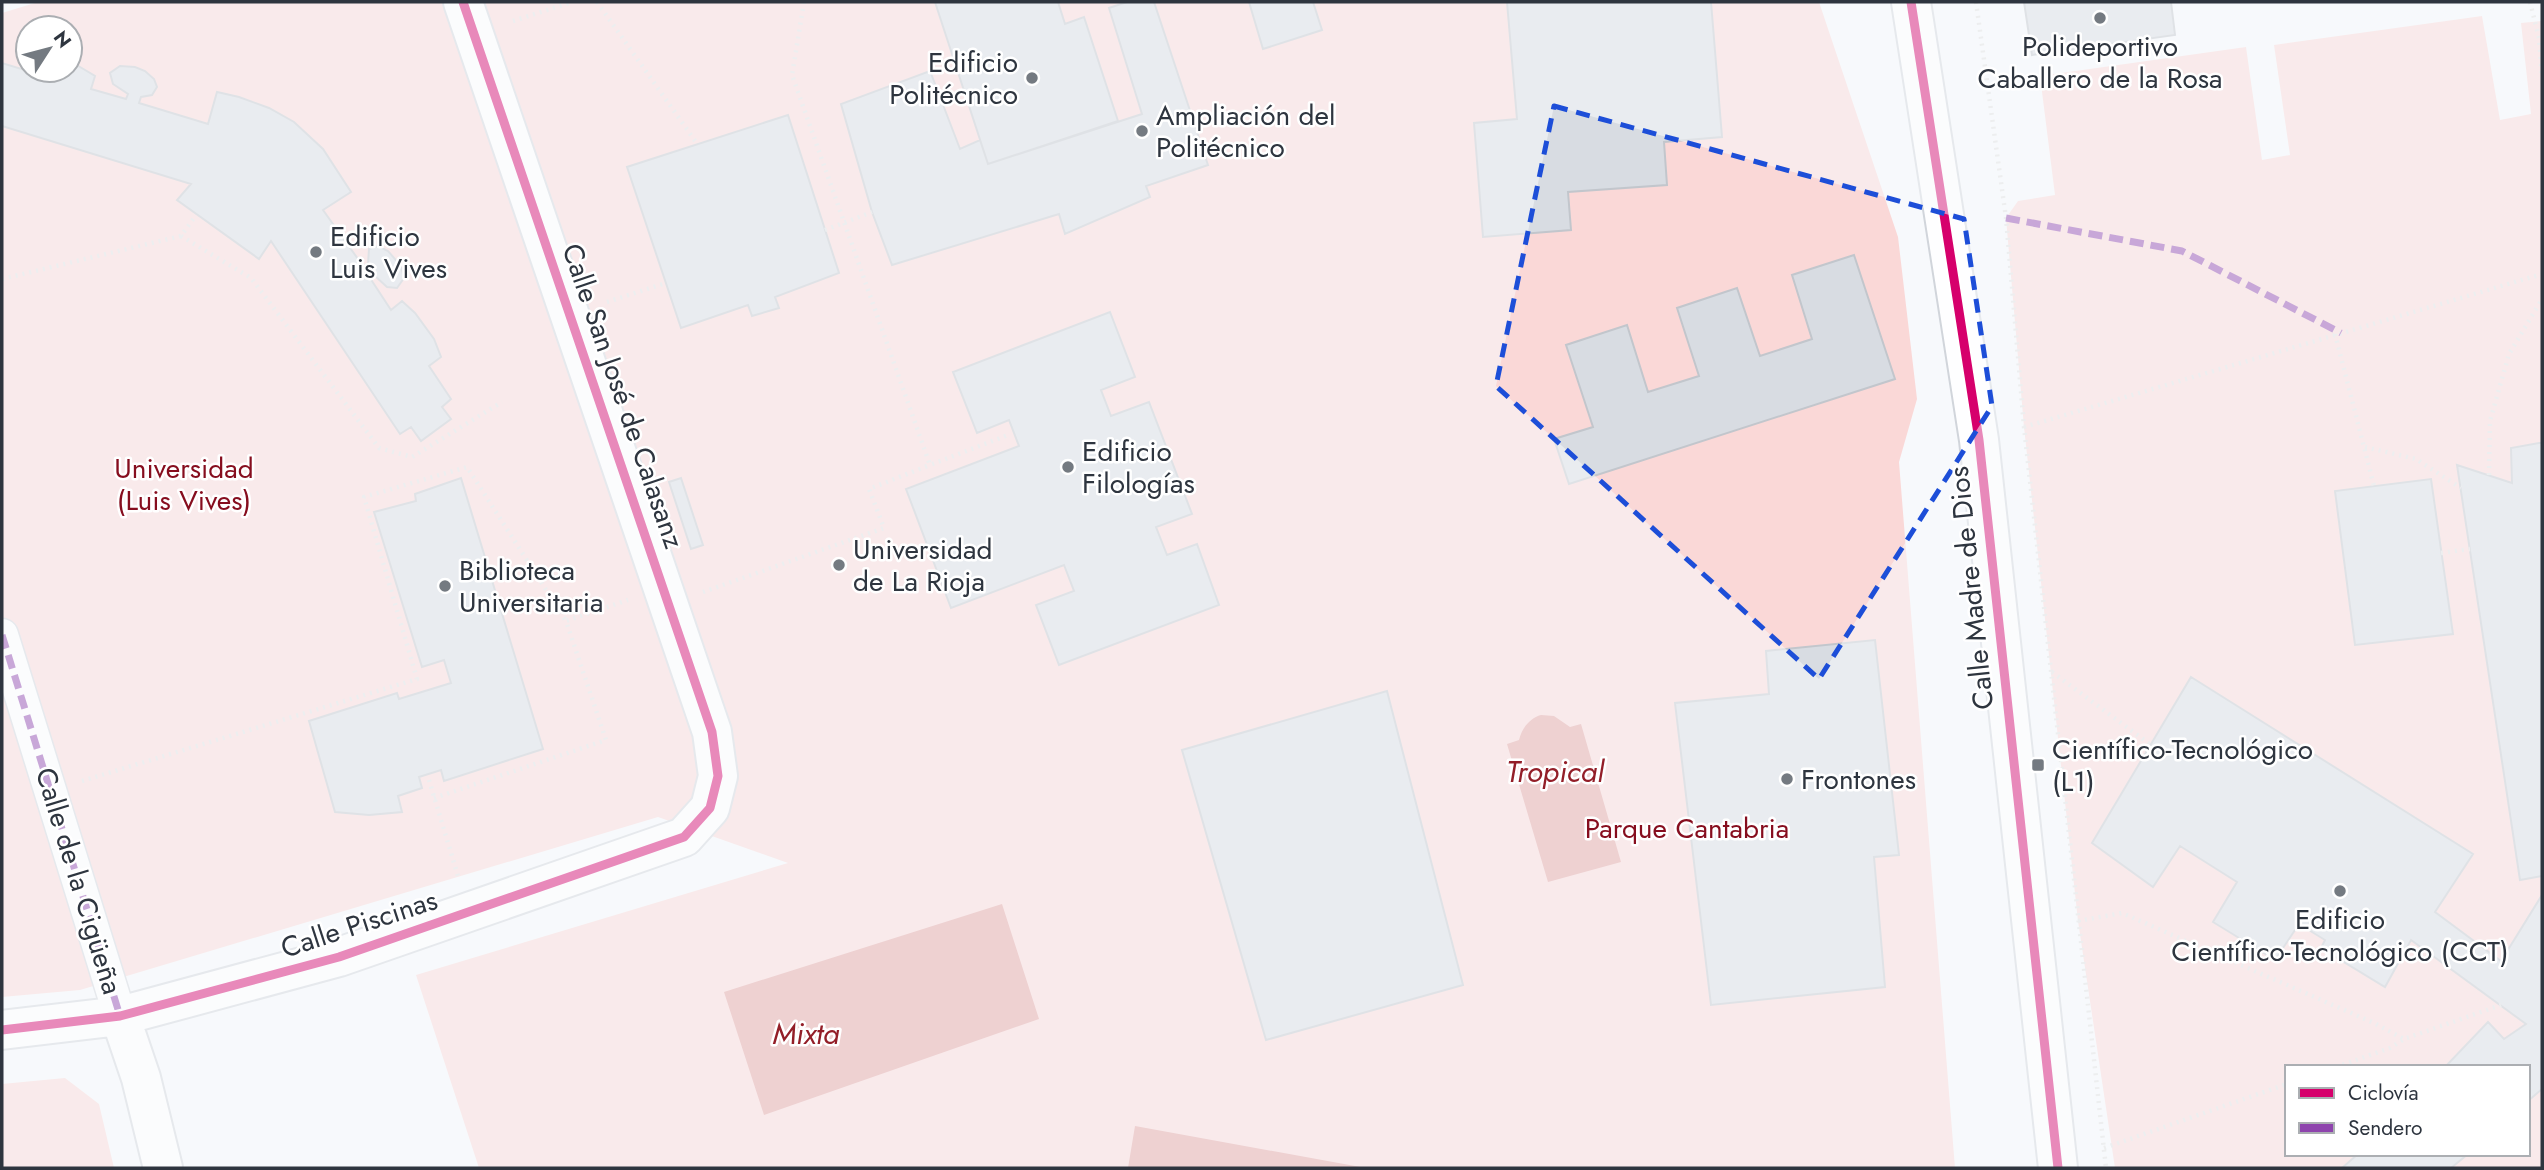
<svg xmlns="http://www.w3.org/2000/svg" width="2544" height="1170" font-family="Jost,sans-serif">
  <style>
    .green { fill: #fad8d7; fill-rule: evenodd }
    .water { fill: #e29f9e }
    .building { fill: #d8dce2; stroke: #c2c6cc; stroke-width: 2 }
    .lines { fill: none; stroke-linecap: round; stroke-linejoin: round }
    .pedestrian-casing { stroke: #d1d5db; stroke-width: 35 }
    .minor-casing { stroke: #d1d5db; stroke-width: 42 }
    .secondary-casing { stroke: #d1d5db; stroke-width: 42 }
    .path { stroke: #dfe0e1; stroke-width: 4.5; stroke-dasharray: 2 5; stroke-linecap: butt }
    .pedestrian { stroke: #fefeff; stroke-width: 32 }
    .minor { stroke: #fefeff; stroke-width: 38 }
    .secondary { stroke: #fefeff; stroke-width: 38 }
    .path-bridge { stroke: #dfe0e1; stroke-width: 4.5; stroke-dasharray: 2 5; stroke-linecap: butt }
    .quiet { stroke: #8e44ad; stroke-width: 7; stroke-dasharray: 14 7; stroke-linecap: butt }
    .cycleway-casing { stroke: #fff; stroke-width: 13 }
    .cycleway { stroke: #d6006c; stroke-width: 9 }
    .marked { fill: none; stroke: #1d4ed8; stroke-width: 5; stroke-dasharray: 14 9; stroke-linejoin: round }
    .poi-dot { fill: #747a81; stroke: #fff; stroke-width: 2.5 }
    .labels { text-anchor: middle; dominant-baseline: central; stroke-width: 5; stroke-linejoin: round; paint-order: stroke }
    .poi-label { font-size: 28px; fill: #2e353f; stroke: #fff; text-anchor: start }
    .street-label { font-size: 28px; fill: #2e353f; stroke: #fff }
    .park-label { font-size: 28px; fill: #860d1e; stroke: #fff }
    .water-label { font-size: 30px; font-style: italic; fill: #931e28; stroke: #fff }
  </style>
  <rect width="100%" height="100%" fill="#f7f9fc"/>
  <!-- green -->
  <path class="green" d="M 38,2 L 1819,2 L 1898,237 L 1917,399 L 1899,462 L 1955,1168 L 479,1168 L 416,975 L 788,863 L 658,817 L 80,990 L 2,997 L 2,13 ZM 28,28 L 70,28 L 70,70 L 28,70 Z
    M 2482,16 L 2500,120 L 2531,114 L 2521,23 L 2542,21 L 2542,1168 L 2115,1168 L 2078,921 L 2024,427 L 2006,218 L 2018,201 L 2055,195 L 2040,76 L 2246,47 L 2262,160 L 2290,155 L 2274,45 ZM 2287,1067 L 2528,1067 L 2528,1154 L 2287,1154 Z
    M 65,1078 L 99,1104 L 114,1168 L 2,1168 L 2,1084 Z"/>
  <!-- water -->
  <path class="water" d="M 1541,715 L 1554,716 L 1570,727 L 1581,724 L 1621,862 L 1548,882 L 1507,744 L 1519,740 C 1522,728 1530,718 1541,715 Z
    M 1002,904 L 1039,1019 L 764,1115 L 724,992 Z
    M 1135,1126 L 1366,1168 L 1128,1168 Z"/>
  <!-- building -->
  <path class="building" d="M 935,2 L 1058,2 L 1065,24 L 1084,17 L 1118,121 L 988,164 Z
    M 1127,2 L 1154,2 L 1208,165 L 1146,186 L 1150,197 L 1065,234 L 1059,214 L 892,265 L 872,212 L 841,104 L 930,71 L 960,149 L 980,140 L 988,164 L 1142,114 L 1109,8 Z
    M 1249,2 L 1313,2 L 1322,30 L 1263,49 Z
    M 1507,2 L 1711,2 L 1722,137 L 1664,142 L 1667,185 L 1568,192 L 1571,230 L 1483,237 L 1474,123 L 1517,119 Z
    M 2024,2 L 2171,2 L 2175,35 L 2032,55 Z
    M 70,61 L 95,76 L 91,89 L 126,99 L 128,94 L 113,84 L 110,73 L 120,66 L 135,67 L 145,71 L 154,79 L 157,87 L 152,95 L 141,97 L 139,103 L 208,124 L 217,92 L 239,97 L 269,108 L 294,122 L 323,149 L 351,192 L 323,210 L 363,266 L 368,264 L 369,249 L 378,246 L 388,251 L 401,266 L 404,278 L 397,288 L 387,287 L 374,275 L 370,278 L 391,310 L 402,301 L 415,313 L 434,339 L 441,357 L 429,366 L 451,399 L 442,407 L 451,419 L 421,441 L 411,427 L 400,434 L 271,241 L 259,259 L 177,200 L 191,184 L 2,126 L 2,63 L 28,71 L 70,70 Z
    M 788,115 L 839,273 L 775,297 L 779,308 L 752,316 L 748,305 L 681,328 L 627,167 Z
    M 1854,255 L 1895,379 L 1569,484 L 1554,439 L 1593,427 L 1566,345 L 1627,325 L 1648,392 L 1699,376 L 1677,308 L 1737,288 L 1760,356 L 1812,339 L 1792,275 Z
    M 1110,312 L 1135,377 L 1101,390 L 1111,416 L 1149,402 L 1192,514 L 1156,527 L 1167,555 L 1197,544 L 1219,605 L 1059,665 L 1036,605 L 1074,591 L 1064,565 L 951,608 L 906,489 L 1019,446 L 1009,420 L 977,433 L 953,372 Z
    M 2539,443 L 2542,443 L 2542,876 L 2520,880 L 2457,465 L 2512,483 L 2511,448 Z
    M 461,478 L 543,749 L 444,781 L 441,770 L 419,777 L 422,788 L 398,796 L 402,812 L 369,815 L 335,812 L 309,721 L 397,693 L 399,699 L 451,683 L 444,660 L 422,667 L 374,512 L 416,501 L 415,494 Z
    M 681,478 L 703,545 L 691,549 L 669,482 Z
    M 2431,479 L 2453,634 L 2355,645 L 2335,491 Z
    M 1875,640 L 1899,855 L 1874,857 L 1885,987 L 1711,1005 L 1675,703 L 1769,694 L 1766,651 Z
    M 2191,677 L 2473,854 L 2435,912 L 2501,961 L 2542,895 L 2542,1089 L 2528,1101 L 2528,1067 L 2445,1067 L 2488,1022 L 2504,1039 L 2526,1024 L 2411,940 L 2385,987 L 2321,948 L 2325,940 L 2299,924 L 2275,960 L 2213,922 L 2237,882 L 2180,846 L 2153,887 L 2092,843 Z
    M 1387,691 L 1463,985 L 1266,1040 L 1182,750 Z
    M 2358,1154 L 2468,1154 L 2451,1168 L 2342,1168 Z"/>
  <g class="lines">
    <defs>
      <path id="pedestrian" d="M 2,635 L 120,1016"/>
      <path id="minor" d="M 120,1016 L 141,1078 L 163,1168
        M 2,1030 L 120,1016 L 339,957 L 684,837 L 710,808 L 718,776 L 712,732 L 463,2"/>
      <path id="secondary" d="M 1911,2 L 1979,440 L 2058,1168"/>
    </defs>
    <!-- pedestrian casing -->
    <use href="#pedestrian" class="pedestrian-casing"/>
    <!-- minor casing -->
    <use href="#minor" class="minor-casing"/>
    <!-- secondary casing -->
    <use href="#secondary" class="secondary-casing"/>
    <!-- path -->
    <path class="path" d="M 597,2 L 698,145
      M 804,2 L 792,75 L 930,465 L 1008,435
      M 1976,2 L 2006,218 L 2024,427 L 2106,1168
      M 2530,2 L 2539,38 L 2542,76
      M 513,21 L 572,2
      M 181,236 L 251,278 L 379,448 L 412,457 L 502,402
      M 2,279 L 181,236 L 194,218
      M 607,302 L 666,283
      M 2335,334 L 2374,486
      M 2024,427 L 2542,274
      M 2365,447 L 2416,459 L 2461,488
      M 2489,475 L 2490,421 L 2509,354 L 2542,299
      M 2441,553 L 2470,549
      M 703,592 L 884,528 L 869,489 L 930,465
      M 2052,672 L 2151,745
      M 429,780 L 458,876
      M 82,781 L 417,679 L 364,497 L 467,467 L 566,621
      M 434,798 L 606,740 L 566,621 L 628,600
      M 2078,921 L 2122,913 L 2374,1023 L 2404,1039
      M 2336,1067 L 2390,1048 L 2404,1039 L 2501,1005
      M 2104,1148 L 2287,1084"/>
    <!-- pedestrian -->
    <use href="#pedestrian" class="pedestrian"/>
    <!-- minor -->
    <use href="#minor" class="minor"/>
    <!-- secondary -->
    <use href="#secondary" class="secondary"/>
    <!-- path-bridge -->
    <path class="path-bridge" d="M 825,230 L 872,212"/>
    <!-- quiet -->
    <path class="quiet" d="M 2006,218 L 2182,251 L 2341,333
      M 2,635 L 120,1016"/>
    <defs>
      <path id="cycleway" d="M 1911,2 L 1979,440 L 2058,1168
        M 2,1030 L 120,1016 L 339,957 L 684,837 L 710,808 L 718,776 L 712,732 L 463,2"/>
    </defs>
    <!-- cycleway casing -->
    <use href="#cycleway" class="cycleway-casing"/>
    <!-- cycleway -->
    <use href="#cycleway" class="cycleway"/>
  </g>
  <!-- marked area -->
  <path d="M0 0H2544V1170H0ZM 1554,106 L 1964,219 L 1992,406 L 1819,679 L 1496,386 Z" fill="#f7f9fc" fill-opacity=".55" fill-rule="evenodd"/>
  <path class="marked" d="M 1554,106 L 1964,219 L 1992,406 L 1819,679 L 1496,386 Z"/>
  <!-- markers -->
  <g class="poi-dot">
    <circle cx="2100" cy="18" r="7"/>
    <circle cx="1032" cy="78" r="7"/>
    <circle cx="1142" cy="131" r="7"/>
    <circle cx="316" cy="252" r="7"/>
    <circle cx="1068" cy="467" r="7"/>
    <circle cx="839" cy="565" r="7"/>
    <circle cx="445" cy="586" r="7"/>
    <rect x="2031" y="758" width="14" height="14" rx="3.5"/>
    <circle cx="1787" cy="779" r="7"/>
    <circle cx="2340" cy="891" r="7"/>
  </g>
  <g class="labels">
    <!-- poi labels -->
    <g class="poi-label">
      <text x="2100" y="46" text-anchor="middle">Polideportivo<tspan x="2100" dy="32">Caballero de la Rosa</tspan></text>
      <text x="1018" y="62" text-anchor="end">Edificio<tspan x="1018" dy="32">Politécnico</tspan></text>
      <text x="1156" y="115">Ampliación del<tspan x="1156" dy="32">Politécnico</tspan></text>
      <text x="330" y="236">Edificio<tspan x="330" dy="32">Luis Vives</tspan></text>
      <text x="1082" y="451">Edificio<tspan x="1082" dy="32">Filologías</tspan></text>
      <text x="853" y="549">Universidad<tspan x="853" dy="32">de La Rioja</tspan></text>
      <text x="459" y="570">Biblioteca<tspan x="459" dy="32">Universitaria</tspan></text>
      <text x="2052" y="749">Científico-Tecnológico<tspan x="2052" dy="32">(L1)</tspan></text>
      <text x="1801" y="779">Frontones</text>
      <text x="2340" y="919" text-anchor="middle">Edificio<tspan x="2340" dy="32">Científico-Tecnológico (CCT)</tspan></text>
    </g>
    <!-- street labels -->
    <g class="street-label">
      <text transform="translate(623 396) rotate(71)">Calle San José de Calasanz</text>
      <text transform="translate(1971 588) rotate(-96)">Calle Madre de Dios</text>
      <text transform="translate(79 881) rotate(73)">Calle de la Cigüeña</text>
      <text transform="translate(359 924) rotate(-18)">Calle Piscinas</text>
    </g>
    <!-- park labels -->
    <g class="park-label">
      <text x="184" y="468">Universidad<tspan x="184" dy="32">(Luis Vives)</tspan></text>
      <text x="1687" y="828">Parque Cantabria</text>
    </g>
    <!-- water labels -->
    <g class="water-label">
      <text x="1555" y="771">Tropical</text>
      <text x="806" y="1033">Mixta</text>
    </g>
  </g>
  <!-- border -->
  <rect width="2544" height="1170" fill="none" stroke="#2e353f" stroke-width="7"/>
  <!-- legend -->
  <rect x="2285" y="1065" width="245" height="91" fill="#ffffff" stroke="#abaeb2" stroke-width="2"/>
  <rect x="2299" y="1088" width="35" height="10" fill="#d6006c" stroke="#abaeb2" stroke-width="2"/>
  <text x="2348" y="1100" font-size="21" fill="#2e353f">Ciclovía</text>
  <rect x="2299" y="1123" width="35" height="10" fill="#8e44ad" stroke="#abaeb2" stroke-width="2"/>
  <text x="2348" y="1135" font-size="21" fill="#2e353f">Sendero</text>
  <!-- north arrow -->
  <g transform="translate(49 49) rotate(54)"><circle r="33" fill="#ffffff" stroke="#abaeb2" stroke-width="2"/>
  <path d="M0-5L12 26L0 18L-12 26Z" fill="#747a81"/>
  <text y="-10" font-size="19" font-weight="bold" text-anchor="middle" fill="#2e353f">N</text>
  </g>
</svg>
